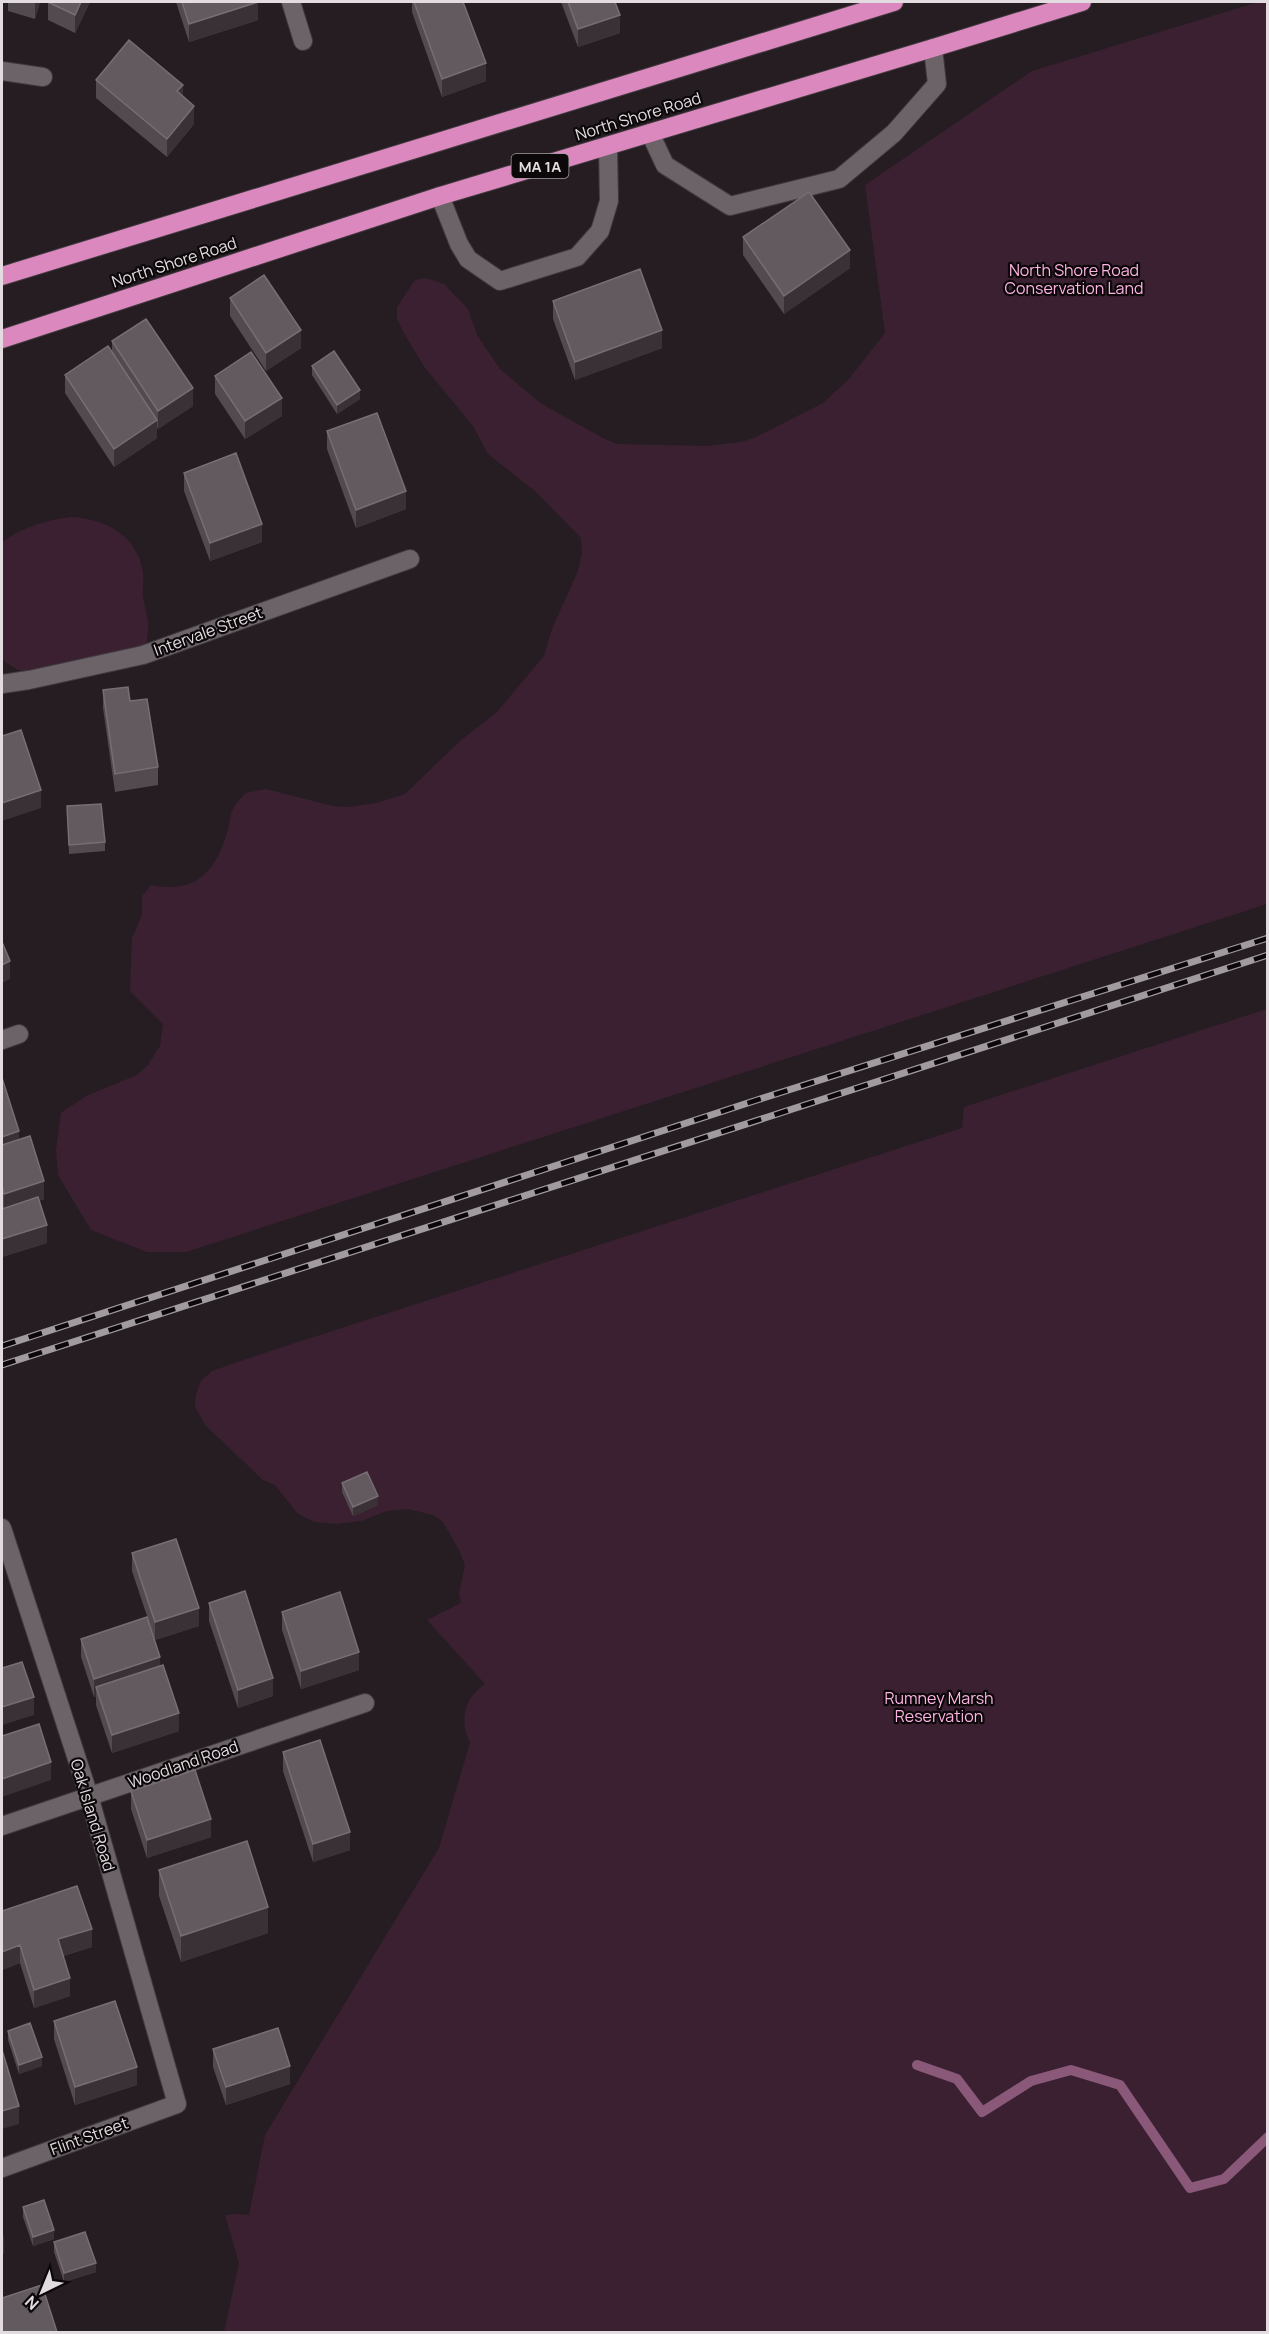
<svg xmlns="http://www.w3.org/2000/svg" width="1269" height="2334" font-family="Manrope,sans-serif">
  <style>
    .green { fill: #3b2032 }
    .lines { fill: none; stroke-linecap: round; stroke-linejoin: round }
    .stream { stroke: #8a5979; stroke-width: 10 }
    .lane-casing { stroke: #413a3e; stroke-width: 20 }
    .street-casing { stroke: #413a3e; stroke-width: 20 }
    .highway-casing { stroke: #413a3e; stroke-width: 20 }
    .lane { stroke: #6c6368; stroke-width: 18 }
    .street { stroke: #6c6368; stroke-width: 18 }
    .highway { stroke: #da88be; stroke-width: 18 }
    .rail-casing { stroke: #a19b9f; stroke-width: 7 }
    .rail { stroke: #0c080a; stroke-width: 4.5; stroke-dasharray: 14; stroke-linecap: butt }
    .wall { fill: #534a4f }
    .shaded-wall { fill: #3a3136 }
    .building { fill: #625a5f; stroke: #766e73; stroke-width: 1.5 }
    .labels { text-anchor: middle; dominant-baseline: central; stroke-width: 4.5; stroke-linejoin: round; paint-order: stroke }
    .shield { fill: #0c080a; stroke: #a29ca0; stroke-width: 1.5 }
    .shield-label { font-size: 15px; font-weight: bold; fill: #e2dce0 }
    .street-label { font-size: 16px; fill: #e2dce0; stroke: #0c080a }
    .park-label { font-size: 16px; fill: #feb3e3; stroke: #0c080a }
  </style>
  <rect width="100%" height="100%" fill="#251d22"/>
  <!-- green -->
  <path class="green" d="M 1258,2 L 1268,2 L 1267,904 L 186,1252 L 147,1252 L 91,1230 L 58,1175 L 56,1150 L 61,1113 L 86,1096 L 137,1075 L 148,1065 L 160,1046 L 163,1024 L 130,991 L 132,938 L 142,915 L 142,896 L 151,885 C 196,894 215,873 228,830 C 230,823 230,814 234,807 C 237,802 242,797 246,793 L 266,789 L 333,806 L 349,807 L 376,803 L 405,794 L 461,740 L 496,713 L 544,656 L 552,629 L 578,571 L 582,553 L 581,538 L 535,491 L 488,454 L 473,426 L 425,368 L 405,335 L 397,319 L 397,307 L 415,280 L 426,278 L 444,284 L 468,309 L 477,335 L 500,369 L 540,403 L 603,438 L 617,444 L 707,446 L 741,442 L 754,438 L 823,403 L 848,380 L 885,333 L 865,185 L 1032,71 Z
    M 72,517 C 106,519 138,536 143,573 C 144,580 142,589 143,596 C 144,607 149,618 148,629 C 148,637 146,645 145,652 L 41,675 L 18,670 L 2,660 L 2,542 C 23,527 46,520 72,517 Z
    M 1267,1009 L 1267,2332 L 224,2332 L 239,2263 L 225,2215 L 237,2214 L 249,2215 L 265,2135 L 439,1848 L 470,1743 C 459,1719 464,1699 485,1684 L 427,1620 L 461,1603 L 459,1593 L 465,1565 L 459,1550 L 443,1522 L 433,1515 L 408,1509 L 387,1511 L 361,1521 L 336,1524 L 314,1522 L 297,1513 L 275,1485 L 263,1480 L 206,1426 L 195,1407 L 196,1394 L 201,1381 L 212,1371 L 258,1355 L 962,1128 L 964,1107 Z"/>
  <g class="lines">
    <!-- stream -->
    <path class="stream" d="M 917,2065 L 957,2079 L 982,2112 L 1031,2081 L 1071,2070 L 1120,2085 L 1190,2188 L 1224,2179 L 1268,2137"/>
    <defs>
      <path id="lane" d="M 650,133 L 665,165 L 730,206 L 839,179 L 894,133 L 937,84 L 933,48
        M 440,196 L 459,244 L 468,259 L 500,281 L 577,257 L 600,231 L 609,201 L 608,146"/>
      <path id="street" d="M 291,2 L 303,41
        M 2,71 L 43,77
        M 2,684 L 29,680 L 143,655 L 410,559
        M 2,1040 L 19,1034
        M 2,1528 L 89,1796 L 177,2104 L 2,2168
        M 2,1826 L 365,1703"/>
      <path id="highway" d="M 2,276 L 894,2
        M 2,339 L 440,196 L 933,48 L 1082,2"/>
    </defs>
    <!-- lane casing -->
    <use href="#lane" class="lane-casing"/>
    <!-- street casing -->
    <use href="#street" class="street-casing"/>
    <!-- highway casing -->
    <use href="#highway" class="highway-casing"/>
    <!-- lane -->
    <use href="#lane" class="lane"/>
    <!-- street -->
    <use href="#street" class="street"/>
    <!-- highway -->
    <use href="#highway" class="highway"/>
    <defs>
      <path id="rail" d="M 2,1346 L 757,1100 L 1268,938
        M 2,1365 L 1268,955"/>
    </defs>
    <!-- rail casing -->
    <use href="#rail" class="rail-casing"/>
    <!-- rail -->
    <use href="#rail" class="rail"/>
  </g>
  <!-- wall -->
  <path class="wall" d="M 8,2 L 40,2 L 35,19 L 8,11 Z
    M 48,2 L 90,2 L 75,33 L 48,20 Z
    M 176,2 L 258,2 L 258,20 L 189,42 Z
    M 412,2 L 463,2 L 486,81 L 442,97 L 412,12 Z
    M 561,2 L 615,2 L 620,33 L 578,47 Z
    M 96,80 L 194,124 L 167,157 L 96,98 Z
    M 743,237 L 850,268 L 784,314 L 743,255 Z
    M 230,298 L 301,348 L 266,371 L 230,316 Z
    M 553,301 L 662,348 L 575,380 L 553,319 Z
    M 112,341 L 193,406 L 158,429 L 157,427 L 157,438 L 114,467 L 65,393 L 65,375 L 112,352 Z
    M 312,366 L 360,399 L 337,414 L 312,375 Z
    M 215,376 L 282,416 L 245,439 L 215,394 Z
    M 327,431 L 406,509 L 356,528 L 327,449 Z
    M 184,473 L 262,542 L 210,561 L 184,491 Z
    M 103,690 L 130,701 L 158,767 L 158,785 L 115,792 L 103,708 Z
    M 67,806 L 105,842 L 105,851 L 69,854 Z
    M 2,1078 L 19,1140 L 44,1199 L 39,1201 L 47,1243 L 2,1257 L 2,1209 L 3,1208 L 2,1204 Z
    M 342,1483 L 378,1505 L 353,1516 L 342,1492 Z
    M 132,1553 L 199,1626 L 155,1640 L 132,1571 Z
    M 209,1603 L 273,1696 L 238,1708 L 209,1621 Z
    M 282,1612 L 359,1670 L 301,1689 L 282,1630 Z
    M 81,1639 L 160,1666 L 179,1731 L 112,1753 L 96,1705 L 96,1697 L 94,1697 L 81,1657 Z
    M 283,1752 L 350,1850 L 313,1862 L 283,1771 Z
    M 131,1791 L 211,1837 L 147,1858 L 131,1809 Z
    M 159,1870 L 268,1933 L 181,1962 L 159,1896 Z
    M 2,1911 L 92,1947 L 63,1956 L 70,1996 L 34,2008 L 20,1963 L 2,1970 Z
    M 54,2021 L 137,2085 L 75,2105 L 54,2039 Z
    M 8,2031 L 42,2066 L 19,2074 L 8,2040 Z
    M 213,2049 L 290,2084 L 226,2105 L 213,2067 Z
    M 23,2207 L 54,2239 L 33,2246 L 23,2217 Z
    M 54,2242 L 96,2272 L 64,2282 L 54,2252 Z"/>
  <!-- shaded-wall -->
  <path class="shaded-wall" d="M 35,2 L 40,2 L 35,19 Z
    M 81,2 L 90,2 L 75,33 L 75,15 Z
    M 258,2 L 258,20 L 189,42 L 189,24 Z
    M 620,15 L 620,33 L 578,47 L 578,29 Z
    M 486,63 L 486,81 L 442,97 L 442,79 Z
    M 183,85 L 183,103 L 177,91 Z
    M 194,106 L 194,124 L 167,157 L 167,139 Z
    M 850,250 L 850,268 L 784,314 L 784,296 Z
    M 301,330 L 301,348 L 266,371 L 266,353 Z
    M 662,330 L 662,348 L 575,380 L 575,362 Z
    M 193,388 L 193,406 L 158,429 L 158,411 Z
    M 360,390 L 360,399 L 337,414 L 337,405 Z
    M 282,398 L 282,416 L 245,439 L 245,421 Z
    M 157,420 L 157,438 L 114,467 L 114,449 Z
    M 406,491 L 406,509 L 356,528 L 356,510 Z
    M 262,524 L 262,542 L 210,561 L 210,543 Z
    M 41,790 L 41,808 L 2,821 L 2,803 Z
    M 10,961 L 10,979 L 2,983 L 2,965 Z
    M 19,1131 L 19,1149 L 2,1155 L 2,1137 Z
    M 44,1181 L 44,1199 L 4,1212 L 4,1194 Z
    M 47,1225 L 47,1243 L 2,1257 L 2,1239 Z
    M 378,1496 L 378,1505 L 353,1516 L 353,1507 Z
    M 199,1608 L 199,1626 L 155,1640 L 155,1622 Z
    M 359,1652 L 359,1670 L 301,1689 L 301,1671 Z
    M 160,1657 L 160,1675 L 96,1687 L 96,1697 L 94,1697 L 94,1679 Z
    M 273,1678 L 273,1696 L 238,1708 L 238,1690 Z
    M 34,1697 L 34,1715 L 2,1725 L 2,1707 Z
    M 179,1713 L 179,1731 L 112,1753 L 112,1735 Z
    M 51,1762 L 51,1780 L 2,1797 L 2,1779 Z
    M 211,1819 L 211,1837 L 147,1858 L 147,1840 Z
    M 350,1832 L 350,1850 L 313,1862 L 313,1844 Z
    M 268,1907 L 268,1933 L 181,1962 L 181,1936 Z
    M 92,1929 L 92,1947 L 58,1957 L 58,1939 Z
    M 20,1945 L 20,1963 L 2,1970 L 2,1952 Z
    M 70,1978 L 70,1996 L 34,2008 L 34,1990 Z
    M 42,2057 L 42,2066 L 19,2074 L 19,2065 Z
    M 290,2066 L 290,2084 L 226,2105 L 226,2087 Z
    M 137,2067 L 137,2085 L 75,2105 L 75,2087 Z
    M 19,2106 L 19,2124 L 2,2129 L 2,2111 Z
    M 54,2230 L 54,2239 L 33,2246 L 33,2237 Z
    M 4,2235 L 4,2253 L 2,2254 L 2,2236 Z
    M 96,2263 L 96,2272 L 64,2282 L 64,2273 Z"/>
  <!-- building -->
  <path class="building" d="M 48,2 L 81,2 L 75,15 Z
    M 182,2 L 258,2 L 189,24 Z
    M 414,2 L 463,2 L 486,63 L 442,79 Z
    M 568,2 L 615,2 L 620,15 L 578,29 Z
    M 129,40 L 183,85 L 177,91 L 194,106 L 167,139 L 96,80 Z
    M 809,192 L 850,250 L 784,296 L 743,237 Z
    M 640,269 L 662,330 L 575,362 L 553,301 Z
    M 264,275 L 301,330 L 266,353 L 230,298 Z
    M 146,319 L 193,388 L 158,411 L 112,341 Z
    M 108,346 L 157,420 L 114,449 L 65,375 Z
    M 334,351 L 360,390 L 337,405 L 312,366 Z
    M 251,352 L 282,398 L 245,421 L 215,376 Z
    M 377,413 L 406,491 L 356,510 L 327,431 Z
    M 236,453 L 262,524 L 210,543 L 184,473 Z
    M 128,687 L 130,701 L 147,699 L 158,767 L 115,774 L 103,690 Z
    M 21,730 L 41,790 L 2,803 L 2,736 Z
    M 101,804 L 105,842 L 69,845 L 67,806 Z
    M 2,942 L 10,961 L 2,965 Z
    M 2,1078 L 19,1131 L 2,1137 Z
    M 30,1136 L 44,1181 L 4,1194 L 2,1186 L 2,1145 Z
    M 38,1197 L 47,1225 L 2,1239 L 2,1209 Z
    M 367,1472 L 378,1496 L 353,1507 L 342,1483 Z
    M 176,1539 L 199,1608 L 155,1622 L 132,1553 Z
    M 245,1591 L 273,1678 L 238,1690 L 209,1603 Z
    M 340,1592 L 359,1652 L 301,1671 L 282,1612 Z
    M 147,1617 L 160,1657 L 94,1679 L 81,1639 Z
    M 22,1662 L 34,1697 L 2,1707 L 2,1668 Z
    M 163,1665 L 179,1713 L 112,1735 L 96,1687 Z
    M 39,1724 L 51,1762 L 2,1779 L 2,1736 Z
    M 320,1740 L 350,1832 L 313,1844 L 283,1752 Z
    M 195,1770 L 211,1819 L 147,1840 L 131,1791 Z
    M 247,1841 L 268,1907 L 181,1936 L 159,1870 Z
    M 77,1886 L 92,1929 L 58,1939 L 70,1978 L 34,1990 L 20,1945 L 2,1952 L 2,1911 Z
    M 115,2001 L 137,2067 L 75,2087 L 54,2021 Z
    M 30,2023 L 42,2057 L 19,2065 L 8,2031 Z
    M 278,2028 L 290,2066 L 226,2087 L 213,2049 Z
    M 2,2050 L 19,2106 L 2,2111 Z
    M 44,2200 L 54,2230 L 33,2237 L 23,2207 Z
    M 85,2232 L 96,2263 L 64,2273 L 54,2242 Z
    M 42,2285 L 57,2332 L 2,2332 L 2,2298 Z"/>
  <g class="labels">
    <!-- shield labels -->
    <rect class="shield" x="511.5" y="154" width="57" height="24" rx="4.5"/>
    <g class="shield-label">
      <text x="540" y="166">MA 1A</text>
    </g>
    <!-- street labels -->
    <g class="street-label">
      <text transform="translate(638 116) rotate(-17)">North Shore Road</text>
      <text transform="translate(174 262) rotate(-18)">North Shore Road</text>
      <text transform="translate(208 631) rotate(-20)">Intervale Street</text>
      <text transform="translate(183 1764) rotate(-19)">Woodland Road</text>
      <text transform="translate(93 1815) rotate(73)">Oak Island Road</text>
      <text transform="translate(89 2136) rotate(-20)">Flint Street</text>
    </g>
    <!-- park labels -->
    <g class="park-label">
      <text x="1074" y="270">North Shore Road<tspan x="1074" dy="18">Conservation Land</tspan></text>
      <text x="939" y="1698">Rumney Marsh<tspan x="939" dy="18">Reservation</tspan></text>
    </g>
  </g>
  <!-- border -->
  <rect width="1269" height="2334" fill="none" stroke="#e2dce0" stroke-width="6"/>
  <!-- north arrow -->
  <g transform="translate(42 2292) rotate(223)" stroke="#0c080a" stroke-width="4.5" paint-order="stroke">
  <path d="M0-4.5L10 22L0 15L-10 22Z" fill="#e2dce0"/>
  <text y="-9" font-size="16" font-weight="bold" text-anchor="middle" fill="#e2dce0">N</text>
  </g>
</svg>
